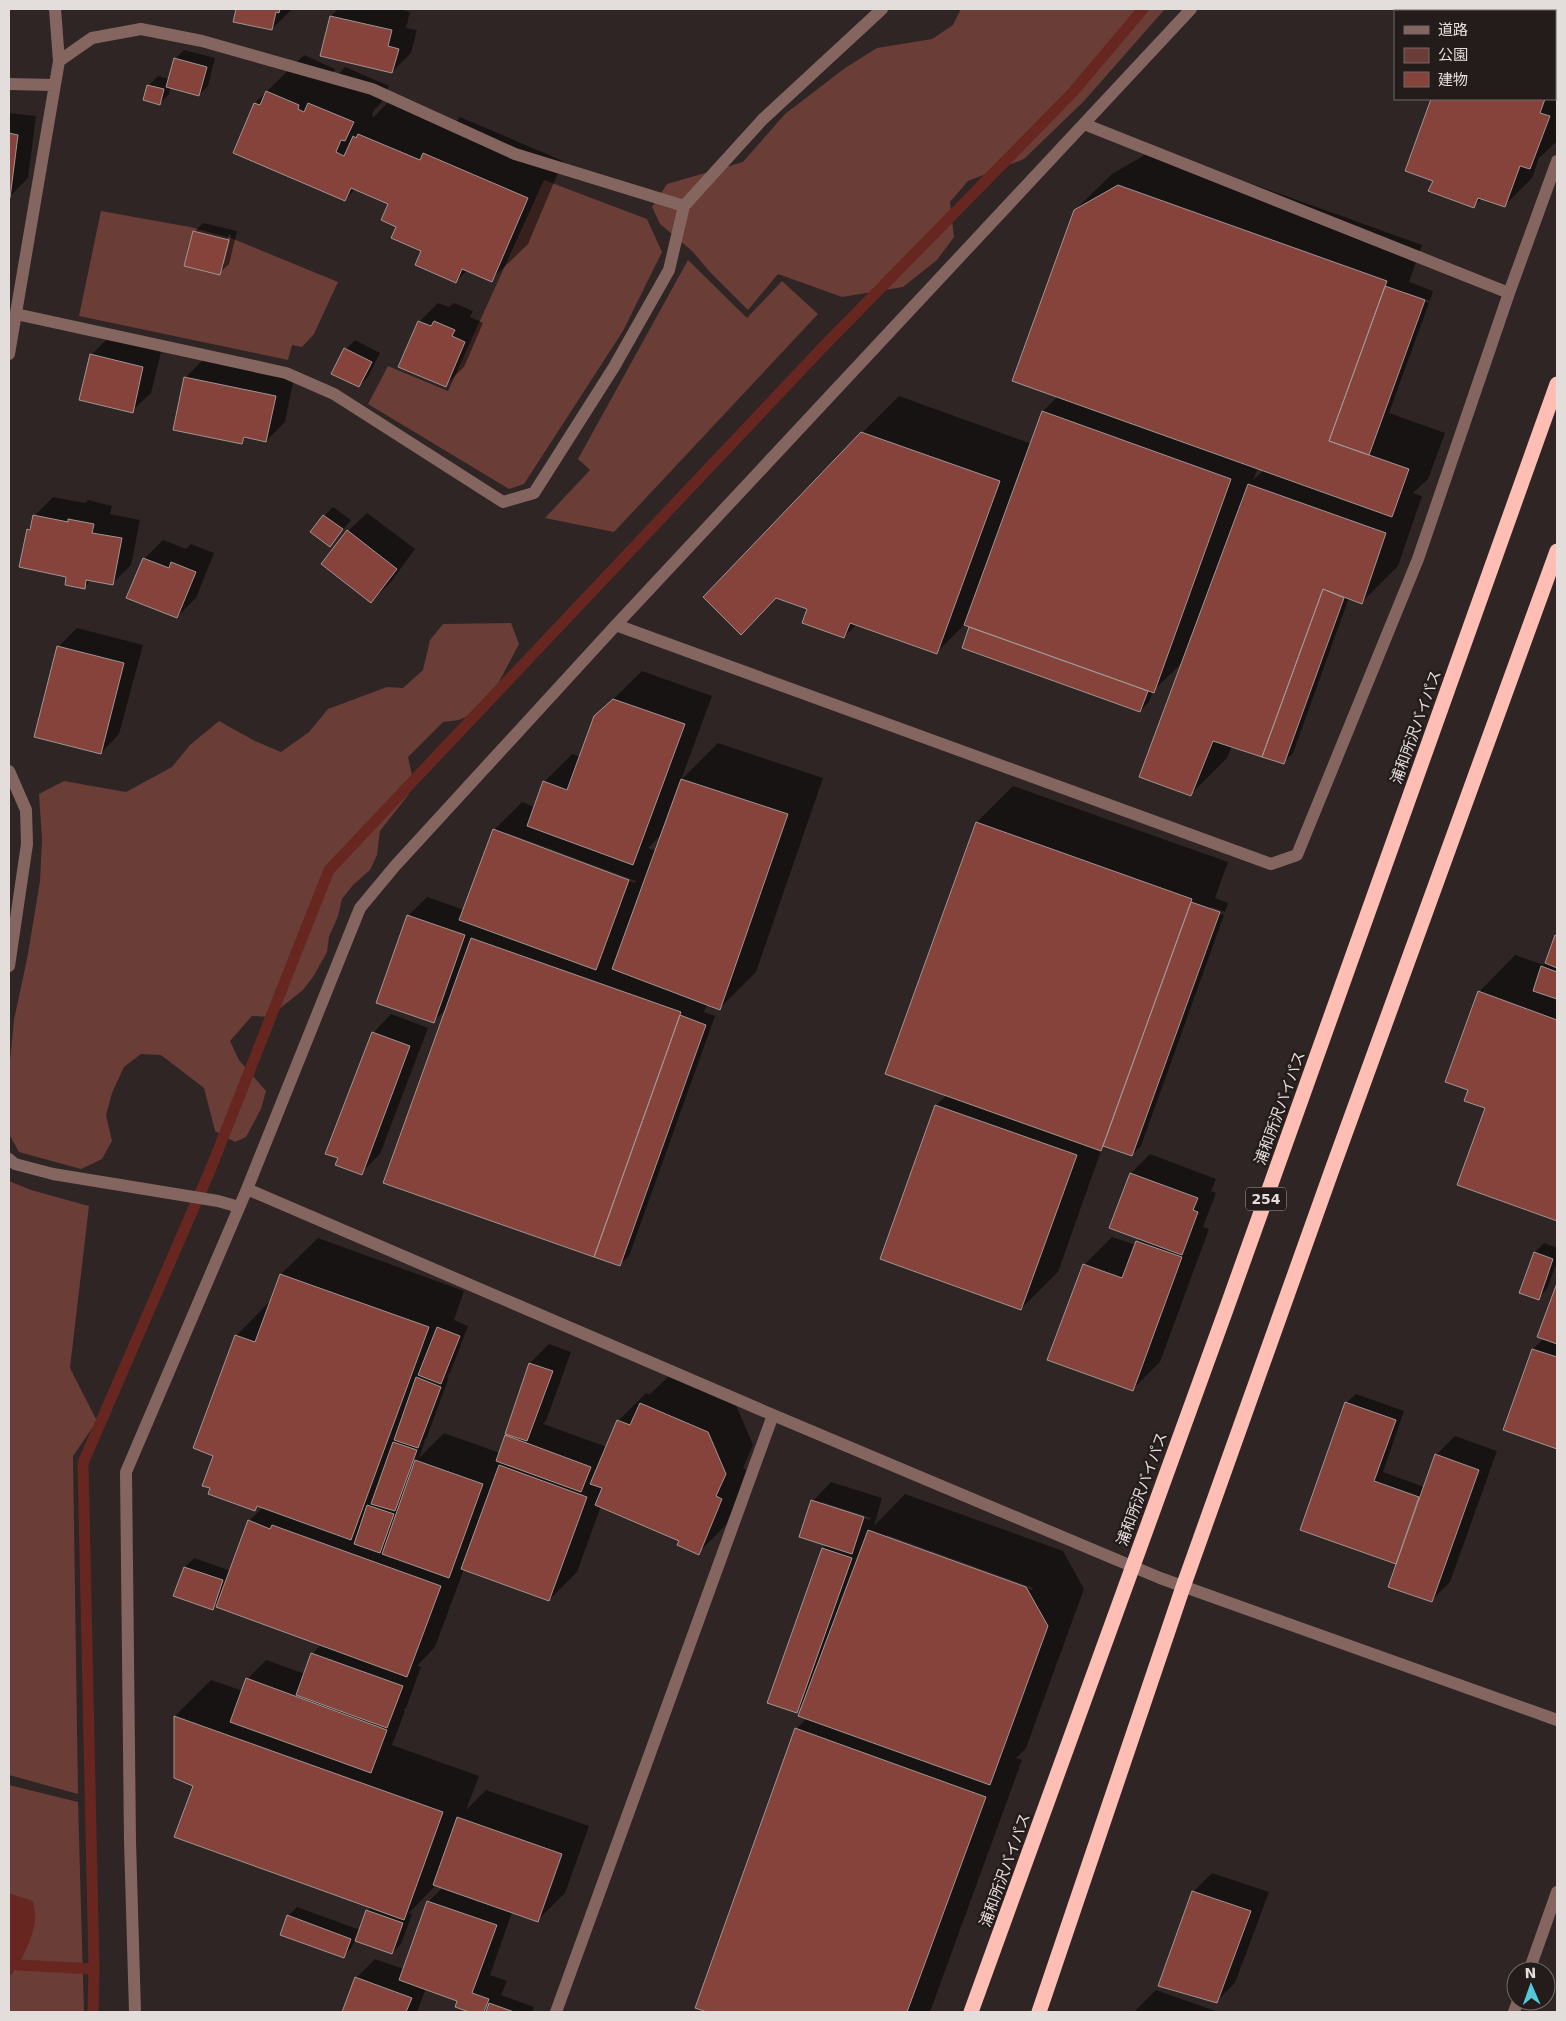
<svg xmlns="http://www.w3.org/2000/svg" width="1566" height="2021" font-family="'DejaVu Sans','Noto Sans JP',sans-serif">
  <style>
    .green { fill: #6a3d37 }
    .water { fill: #672720 }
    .shadow { fill: #0007; fill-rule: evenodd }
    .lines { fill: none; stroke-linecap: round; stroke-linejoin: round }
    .stream { stroke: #672720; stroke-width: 11 }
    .building { fill: #86433b; stroke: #a09593 }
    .minor { stroke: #856560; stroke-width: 12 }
    .highway { stroke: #febeb4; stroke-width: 15 }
    .labels { text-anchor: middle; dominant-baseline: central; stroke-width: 5; stroke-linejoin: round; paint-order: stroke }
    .shield { fill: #241c1a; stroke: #aaa3a2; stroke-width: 1 }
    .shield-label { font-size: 14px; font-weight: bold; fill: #e3dddc }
    .street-label { font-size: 15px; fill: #e3dddc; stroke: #241c1a }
  </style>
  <rect width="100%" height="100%" fill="#2e2524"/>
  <!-- green -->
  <path class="green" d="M 961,9 L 1165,9 L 1084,101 L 1024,159 L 968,181 L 950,202 L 954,237 L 937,260 L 903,287 L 842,297 L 778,274 L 748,310 L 710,272 L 692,251 L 660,224 L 652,207 L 667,184 L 743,162 L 785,114 L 845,68 L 877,48 L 932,39 L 953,25 Z
    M 544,180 L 647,219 L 662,252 L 623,331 L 524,484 L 509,489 L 368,404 L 388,366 L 448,391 Z
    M 101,211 L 190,227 L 231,238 L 338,282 L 314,334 L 302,347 L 292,345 L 288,360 L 79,316 Z
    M 688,260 L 747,318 L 782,281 L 818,314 L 614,532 L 545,518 L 590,470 L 578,459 Z
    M 511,623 L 519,644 L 499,682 L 478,711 L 459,720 L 443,722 L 408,757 L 413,780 L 409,794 L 380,831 L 377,855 L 370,870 L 353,885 L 342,899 L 338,916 L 329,937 L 327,952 L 313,977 L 303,990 L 269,1017 L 252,1016 L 230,1041 L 239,1060 L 266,1091 L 261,1109 L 246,1137 L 235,1142 L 215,1131 L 204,1088 L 161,1055 L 141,1054 L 124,1067 L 112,1093 L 106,1115 L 112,1141 L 102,1159 L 81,1169 L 19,1152 L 9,1134 L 9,1071 L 14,1020 L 28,954 L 40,881 L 42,840 L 39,794 L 64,781 L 126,792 L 172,767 L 190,745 L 219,721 L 255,741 L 281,752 L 309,732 L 328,709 L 387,687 L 403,688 L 423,670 L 430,640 L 443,624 Z
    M 9,1181 L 31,1190 L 89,1206 L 70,1368 L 97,1421 L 73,1456 L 78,1794 L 9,1775 Z
    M 9,1785 L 78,1802 L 84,2012 L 9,2012 Z"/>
  <!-- water -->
  <path class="water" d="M 9,1893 L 33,1901 C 34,1907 36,1915 35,1921 C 32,1941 21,1962 9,1978 Z"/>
  <!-- shadow -->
  <path class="shadow" d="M 237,9 L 292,9 L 272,29 L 235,21 Z
    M 338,9 L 398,9 L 410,12 L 406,28 L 417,30 L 411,53 L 392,72 L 331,16 Z
    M 1477,9 L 1513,9 L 1519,11 L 1474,11 Z
    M 1555,24 L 1557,25 L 1557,141 L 1539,158 L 1532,178 L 1504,206 L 1482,198 L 1473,207 L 1434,180 L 1406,170 L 1432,99 L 1555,99 Z
    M 184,50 L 215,58 L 208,86 L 199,95 L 170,87 L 169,94 L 160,103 L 149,85 L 158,76 L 169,79 L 175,59 Z
    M 304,55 L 335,69 L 333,73 L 338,75 L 345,67 L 389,86 L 381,103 L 374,110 L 372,116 L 374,117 L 390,100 L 455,123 L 460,117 L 563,161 L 528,244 L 491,280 L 468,270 L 456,281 L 397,226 L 390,203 L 355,189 L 345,200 L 255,103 Z
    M 9,113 L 36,116 L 28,178 L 10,196 Z
    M 1155,149 L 1422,245 L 1409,282 L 1433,291 L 1430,301 L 1405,292 L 1405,294 L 1429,303 L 1389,413 L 1445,433 L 1428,479 L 1413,493 L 1422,496 L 1398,566 L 1362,602 L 1349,598 L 1293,753 L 1284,762 L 1232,746 L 1227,758 L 1191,794 L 1183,662 L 1153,691 L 1149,702 L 1140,711 L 963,647 L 972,626 L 965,624 L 936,653 L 857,624 L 844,637 L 809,609 L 777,597 L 741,633 L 862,433 L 899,396 L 1032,444 L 1043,411 L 1058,396 L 1075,210 L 1112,174 ZM 1258,468 L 1264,470 L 1253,480 Z
    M 203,223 L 237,231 L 229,264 L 219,273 L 194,232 ZM 229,234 L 231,235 L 224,264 L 221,264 Z
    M 438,303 L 449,307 L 454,303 L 473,311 L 470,317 L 483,323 L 464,367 L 445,385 L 419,322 Z
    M 110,336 L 162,348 L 151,393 L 132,411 L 91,355 Z
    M 355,340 L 380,353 L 368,377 L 359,386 L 346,349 Z
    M 204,359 L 294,377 L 285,422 L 266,441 L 247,437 L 242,442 L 185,378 Z
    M 53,497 L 85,503 L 88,500 L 112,506 L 110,514 L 140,520 L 131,565 L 112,584 L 92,579 L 84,587 L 68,576 L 21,566 L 28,529 L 32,525 L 34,516 Z
    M 333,507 L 351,520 L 330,545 L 324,516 Z
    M 367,513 L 415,549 L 390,583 L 371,601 L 348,531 Z
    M 163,540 L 186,549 L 191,544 L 214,553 L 196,598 L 177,617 L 144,559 Z
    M 77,628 L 143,645 L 119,734 L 101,753 L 58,647 Z
    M 642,671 L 712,696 L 681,780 L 718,743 L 823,778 L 756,972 L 719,1009 L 707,1004 L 704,1012 L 715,1016 L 629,1256 L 619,1265 L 385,1182 L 447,1008 L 434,1021 L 408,916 L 427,897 L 464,910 L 494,830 L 522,802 L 535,807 L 544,782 L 572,754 L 581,757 L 595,717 ZM 507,833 L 636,881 L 635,883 L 507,836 ZM 662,834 L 656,851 L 648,848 Z
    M 1013,786 L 1228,862 L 1215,898 L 1228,903 L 1225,912 L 1211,907 L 1211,910 L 1224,915 L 1141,1146 L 1132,1155 L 1105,1145 L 1102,1148 L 1058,1272 L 1021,1309 L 882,1259 L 936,1105 L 947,1095 L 977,822 Z
    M 1557,935 L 1557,1220 L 1458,1185 L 1487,1107 L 1469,1089 L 1479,992 L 1515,955 L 1544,965 L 1546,962 Z
    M 391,1014 L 428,1028 L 380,1154 L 361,1173 L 373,1033 Z
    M 1150,1154 L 1216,1179 L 1211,1191 L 1216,1193 L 1203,1227 L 1209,1229 L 1160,1362 L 1132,1390 L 1084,1265 L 1112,1237 L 1136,1245 L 1140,1238 L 1131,1173 Z
    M 318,1238 L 464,1291 L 454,1320 L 468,1326 L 450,1373 L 447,1377 L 449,1377 L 427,1437 L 424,1441 L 425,1441 L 419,1458 L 444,1433 L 500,1453 L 509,1434 L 506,1433 L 530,1363 L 549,1344 L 571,1352 L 546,1421 L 543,1424 L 607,1447 L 618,1421 L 646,1393 L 650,1394 L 669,1376 L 736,1405 L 753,1445 L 743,1468 L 749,1471 L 726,1525 L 698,1553 L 681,1540 L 601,1506 L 577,1572 L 549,1600 L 464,1569 L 435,1647 L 417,1666 L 421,1667 L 406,1708 L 403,1710 L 405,1711 L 392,1745 L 479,1776 L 466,1810 L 486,1790 L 589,1826 L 565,1893 L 537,1921 L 512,1912 L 490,1975 L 507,1981 L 501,1995 L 534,2007 L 532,2012 L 487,2012 L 489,2008 L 485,2012 L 473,2012 L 456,2006 L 459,2000 L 426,1988 L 417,2012 L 343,2012 L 356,1978 L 375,1959 L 404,1969 L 429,1901 L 442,1888 L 436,1885 L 409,1913 L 412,1914 L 401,1944 L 392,1953 L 355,1940 L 352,1947 L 343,1957 L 288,1916 L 297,1907 L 360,1930 L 367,1911 L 371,1907 L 195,1785 L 175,1777 L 175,1716 L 211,1680 L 243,1691 L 247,1679 L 266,1660 L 305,1674 L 312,1654 L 322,1644 L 219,1602 L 213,1609 L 185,1567 L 194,1558 L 231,1571 L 249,1521 L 263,1507 L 260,1505 L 255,1510 L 215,1455 L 236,1336 L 272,1299 L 281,1274 Z
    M 1544,1243 L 1557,1248 L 1557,1262 L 1547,1289 L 1538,1298 L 1521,1293 L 1535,1252 Z
    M 1557,1287 L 1557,1448 L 1505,1429 L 1533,1349 L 1544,1338 L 1539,1336 Z
    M 1356,1394 L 1404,1411 L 1383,1472 L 1424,1487 L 1436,1455 L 1455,1436 L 1497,1451 L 1450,1582 L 1431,1601 L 1397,1563 L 1301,1529 L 1346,1403 Z
    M 831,1482 L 882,1498 L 874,1526 L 905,1494 L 1063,1551 L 1084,1589 L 1026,1748 L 1016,1758 L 1022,1760 L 930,2012 L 710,2012 L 697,2007 L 796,1729 L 807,1718 L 803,1705 L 797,1711 L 768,1702 L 823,1548 L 827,1545 L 813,1501 ZM 822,1502 L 871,1518 L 870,1520 L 822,1505 ZM 887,1535 L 1033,1588 L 1032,1590 L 887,1538 Z
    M 1212,1873 L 1269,1892 L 1235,1983 L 1217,2001 L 1193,1892 Z
    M 1156,1990 L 1218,2012 L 1134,2012 Z"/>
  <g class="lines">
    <!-- stream -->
    <path class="stream" d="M 18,1965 L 94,1969
      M 93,2012 L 94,1969 L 83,1463 L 211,1168 L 329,870 L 823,347 L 1073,92 L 1143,9"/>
  </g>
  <!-- building -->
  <path class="building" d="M 236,9 L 280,9 L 279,13 L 276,12 L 272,30 L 233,22 Z
    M 330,16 L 392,30 L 388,46 L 399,49 L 392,73 L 320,56 Z
    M 174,58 L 207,67 L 199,96 L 166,87 Z
    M 147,85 L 164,89 L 160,105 L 143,100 Z
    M 266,91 L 299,105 L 298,109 L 304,112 L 308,103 L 354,122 L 345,141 L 341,140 L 336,152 L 344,156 L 353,136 L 356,138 L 358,134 L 420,160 L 423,153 L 528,198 L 492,282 L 462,269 L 456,283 L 415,265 L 421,251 L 391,238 L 396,227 L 381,220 L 388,204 L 351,188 L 345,201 L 233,153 L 254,103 L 260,105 Z
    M 1431,99 L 1545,99 L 1540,113 L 1550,116 L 1530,169 L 1520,166 L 1505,207 L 1478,198 L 1474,208 L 1428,191 L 1433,181 L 1405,171 Z
    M 9,133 L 18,135 L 10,198 L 9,198 Z
    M 1118,185 L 1387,281 L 1329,441 L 1409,469 L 1392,517 L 1012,381 L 1074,210 Z
    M 193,231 L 229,240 L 220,275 L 184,266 Z
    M 1385,286 L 1425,300 L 1369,455 L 1329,441 Z
    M 418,321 L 431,326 L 434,321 L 455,330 L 452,336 L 465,342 L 446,387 L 398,367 Z
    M 344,348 L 372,362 L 359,387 L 331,374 Z
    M 90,354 L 143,367 L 133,413 L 79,400 Z
    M 184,377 L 276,396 L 266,442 L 244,437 L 242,444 L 173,430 Z
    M 1042,411 L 1231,479 L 1154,693 L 964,625 Z
    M 861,432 L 1000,481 L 937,654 L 850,623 L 844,638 L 802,623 L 807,609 L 776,598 L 741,635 L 703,597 Z
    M 1248,484 L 1386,533 L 1362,604 L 1323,589 L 1262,757 L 1213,741 L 1191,796 L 1139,777 Z
    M 33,515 L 68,522 L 68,519 L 94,524 L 92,533 L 122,538 L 113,585 L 86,580 L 85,589 L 65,585 L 66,577 L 19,567 L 27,529 L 30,530 Z
    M 323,515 L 343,529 L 330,547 L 310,532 Z
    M 347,530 L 397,569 L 371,603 L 321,564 Z
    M 143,558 L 169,568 L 171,562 L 196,572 L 177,618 L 126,598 Z
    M 1323,589 L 1344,598 L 1284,764 L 1262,757 Z
    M 969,627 L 1148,691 L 1140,712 L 962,648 Z
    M 57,646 L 124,663 L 101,754 L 34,737 Z
    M 613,699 L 685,724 L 633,865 L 527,826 L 543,781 L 567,790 L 594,716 Z
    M 681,779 L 788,814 L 720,1010 L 612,969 Z
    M 976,822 L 1192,899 L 1101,1151 L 885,1074 Z
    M 493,829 L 629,880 L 596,970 L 459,920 Z
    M 1191,902 L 1220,912 L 1132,1156 L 1103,1146 Z
    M 407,915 L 465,935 L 434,1023 L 376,1003 Z
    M 1555,935 L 1557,936 L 1557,968 L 1545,963 Z
    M 471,938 L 681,1012 L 594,1257 L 383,1183 Z
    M 1541,966 L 1557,972 L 1557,999 L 1533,991 Z
    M 1478,991 L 1557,1020 L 1557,1221 L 1457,1185 L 1485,1108 L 1464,1101 L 1468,1090 L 1445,1082 Z
    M 680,1015 L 706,1025 L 620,1266 L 594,1257 Z
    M 372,1032 L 410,1046 L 362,1175 L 335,1165 L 338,1158 L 325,1154 Z
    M 935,1105 L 1077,1155 L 1021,1310 L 880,1259 Z
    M 1130,1173 L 1198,1198 L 1193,1210 L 1198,1212 L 1182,1255 L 1109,1228 Z
    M 1136,1241 L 1182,1257 L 1133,1391 L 1047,1360 L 1083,1264 L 1122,1278 Z
    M 1534,1252 L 1553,1259 L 1539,1300 L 1519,1293 Z
    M 280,1274 L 429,1327 L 351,1540 L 257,1506 L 255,1511 L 208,1494 L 210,1488 L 202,1486 L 213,1456 L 193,1448 L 235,1335 L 255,1342 Z
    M 1557,1283 L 1557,1344 L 1537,1337 Z
    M 437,1327 L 460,1336 L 441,1384 L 418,1375 Z
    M 1532,1349 L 1557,1357 L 1557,1449 L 1503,1430 Z
    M 529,1363 L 553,1371 L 527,1441 L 505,1434 Z
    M 416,1377 L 441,1387 L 418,1448 L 394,1440 Z
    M 1345,1402 L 1396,1420 L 1374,1481 L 1419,1497 L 1396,1564 L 1300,1530 Z
    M 640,1403 L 708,1432 L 726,1474 L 716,1496 L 722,1499 L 699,1555 L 677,1545 L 679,1541 L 595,1505 L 602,1488 L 590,1484 L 617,1420 L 630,1425 Z
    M 505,1435 L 591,1467 L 581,1492 L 496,1461 Z
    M 393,1442 L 417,1450 L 395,1511 L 371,1504 Z
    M 1435,1454 L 1479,1470 L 1432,1602 L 1388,1587 Z
    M 415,1460 L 483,1484 L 449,1578 L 382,1554 Z
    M 499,1465 L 587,1497 L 549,1601 L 461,1569 Z
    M 811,1500 L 864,1517 L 852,1554 L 799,1537 Z
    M 367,1505 L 394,1514 L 380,1553 L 354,1544 Z
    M 248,1520 L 270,1529 L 272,1525 L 441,1586 L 407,1677 L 216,1607 Z
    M 868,1530 L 1026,1587 L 1048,1626 L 990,1785 L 798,1716 Z
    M 822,1548 L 852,1558 L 797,1713 L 767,1703 Z
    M 184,1567 L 223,1580 L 213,1610 L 173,1596 Z
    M 311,1653 L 403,1686 L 387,1728 L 296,1695 Z
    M 246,1678 L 387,1730 L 371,1773 L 230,1722 Z
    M 174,1716 L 443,1812 L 404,1920 L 174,1837 L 193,1786 L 174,1778 Z
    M 795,1728 L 986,1797 L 907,2012 L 707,2012 L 695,2008 Z
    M 457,1817 L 562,1854 L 538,1922 L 433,1885 Z
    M 1192,1891 L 1251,1911 L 1217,2003 L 1158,1986 Z
    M 427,1901 L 497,1925 L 472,1993 L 489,1999 L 484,2012 L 469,2012 L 455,2007 L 457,2001 L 399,1980 Z
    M 366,1910 L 403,1923 L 392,1954 L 355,1941 Z
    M 287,1915 L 351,1939 L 344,1958 L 280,1935 Z
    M 355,1977 L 412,1998 L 406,2012 L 342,2012 Z
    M 489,2003 L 514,2012 L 486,2012 Z"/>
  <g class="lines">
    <!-- minor -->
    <path class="minor" d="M 59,61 L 92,38 L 141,29 L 202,41 L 372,89 L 515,154 L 684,206
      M 9,84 L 54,85
      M 1084,124 L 1509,293
      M 16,314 L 286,373 L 334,394 L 503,502 L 534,493 L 614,367 L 669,270 L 684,206 L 763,119 L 882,9
      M 9,354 L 59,61 L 55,9
      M 616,625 L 1271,864 L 1297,855 L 1418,559 L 1509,293 L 1557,161
      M 9,771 L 26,810 L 27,844 L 9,966
      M 9,1159 L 15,1164 L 53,1174 L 218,1201 L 239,1207
      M 247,1189 L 773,1415 L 1160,1578 L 1557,1720
      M 1529,1971 L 1557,1892
      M 135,2012 L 130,1841 L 126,1472 L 247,1189 L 360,908 L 395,866 L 616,625 L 1191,9
      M 556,2012 L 773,1415
      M 1514,2012 L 1518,2001"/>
    <!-- highway -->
    <path class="highway" d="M 971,2012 L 1227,1307 L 1557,384
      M 1039,2012 L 1183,1587 L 1333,1167 L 1557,551"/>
  </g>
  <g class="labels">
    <!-- shield labels -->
    <rect class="shield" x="1246" y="1187.5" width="40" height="23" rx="4"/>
    <g class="shield-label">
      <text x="1266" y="1199">254</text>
    </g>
    <!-- street labels -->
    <g class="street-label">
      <text transform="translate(1416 727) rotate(-70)">浦和所沢バイパス</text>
      <text transform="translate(1280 1108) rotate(-70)">浦和所沢バイパス</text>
      <text transform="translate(1142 1489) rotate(-70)">浦和所沢バイパス</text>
      <text transform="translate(1005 1870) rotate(-70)">浦和所沢バイパス</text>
    </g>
  </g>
  <!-- border -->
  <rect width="1566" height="2021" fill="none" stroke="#e3dddc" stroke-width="20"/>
  <!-- legend -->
  <rect x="1394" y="10" width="162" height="90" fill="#241c1a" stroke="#706968"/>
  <rect x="1404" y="26" width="25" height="8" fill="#856560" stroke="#706968"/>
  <text x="1438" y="35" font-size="15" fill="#e3dddc">道路</text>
  <rect x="1404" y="48" width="25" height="15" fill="#6a3d37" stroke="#706968"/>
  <text x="1438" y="60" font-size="15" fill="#e3dddc">公園</text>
  <rect x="1404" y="72" width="25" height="15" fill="#86433b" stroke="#706968"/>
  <text x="1438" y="85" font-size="15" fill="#e3dddc">建物</text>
  <!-- north arrow -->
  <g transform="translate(1531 1986) rotate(358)"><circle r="24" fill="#241c1a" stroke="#706968"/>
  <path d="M0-4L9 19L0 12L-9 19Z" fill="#53cadc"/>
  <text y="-8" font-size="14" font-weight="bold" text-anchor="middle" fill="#e3dddc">N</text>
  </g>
</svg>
